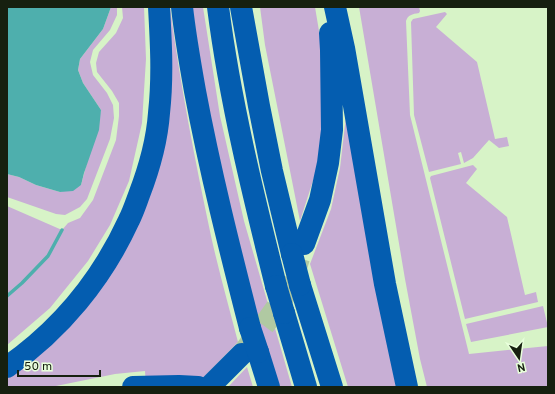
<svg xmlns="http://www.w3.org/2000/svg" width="555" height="394" font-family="Overpass,sans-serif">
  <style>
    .green { fill: #c8afd5 }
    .water { fill: #4eafad }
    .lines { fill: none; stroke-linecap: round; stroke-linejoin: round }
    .stream { stroke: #4eafad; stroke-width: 3.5 }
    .highway-tunnel { stroke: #b0c9a2; stroke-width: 22; stroke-dasharray: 22 11; stroke-linecap: butt }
    .highway { stroke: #045db0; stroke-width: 22 }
    .highway-bridge { stroke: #045db0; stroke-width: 22 }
  </style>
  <rect width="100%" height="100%" fill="#d7f3c7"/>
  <!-- green -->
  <path class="green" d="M 111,7 L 117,7 L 117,15 L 110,30 L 93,50 L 90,62 L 93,75 L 107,93 L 113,105 L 114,118 L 110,139 L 87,199 L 80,207 L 65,215 L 56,214 L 7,197 L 7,174 L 19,177 L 36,185 L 60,192 L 81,185 L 101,110 L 83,83 L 78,70 L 80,59 L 103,29 Z
    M 122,7 L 144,7 L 146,59 L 142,123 L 129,181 L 110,225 L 88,261 L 50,308 L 7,345 L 7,206 L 62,230 L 68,223 L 80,218 L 93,200 L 116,140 L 119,116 L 119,103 L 112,91 L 97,72 L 96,63 L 99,52 L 116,33 L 123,18 Z
    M 170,7 C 180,84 195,160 211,236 C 219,272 229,307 238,342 L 194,387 L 146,387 L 145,371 L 115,374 L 51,387 L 7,387 L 7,377 L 136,222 Z
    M 192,7 L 203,7 L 220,116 L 244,221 L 292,387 L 278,387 L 262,337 L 209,119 Z
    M 260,7 L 315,7 L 322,49 L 323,124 L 319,162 L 300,221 L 265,45 Z
    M 359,7 L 419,7 L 420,11 L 419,13 C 412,14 408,15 406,21 L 410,115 L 469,354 L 548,346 L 548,387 L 427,387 L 420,359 L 405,279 Z
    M 445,12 L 447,14 L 436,27 L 477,62 L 495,139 L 507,137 L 509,146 L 499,148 L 489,140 L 473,158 L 464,163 L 461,152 L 458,153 L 461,164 L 429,172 L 414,115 L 411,22 L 413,19 Z
    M 346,116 L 396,387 L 348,387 L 310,264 L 331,209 L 340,168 Z
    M 473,165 L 477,169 L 466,183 L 507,217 L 525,295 L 536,292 L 538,302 L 465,319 L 430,178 L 431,176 Z
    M 543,306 L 548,327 L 471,342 L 466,324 Z
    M 247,367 L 253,387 L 228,387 Z"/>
  <!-- water -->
  <path class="water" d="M 7,7 L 111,7 L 103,29 L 80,59 L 78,70 L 83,83 L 101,110 L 99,130 L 84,173 L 81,185 L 73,191 L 60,192 L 36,185 L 19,177 L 7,174 Z"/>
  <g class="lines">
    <!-- stream -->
    <path class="stream" d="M 7,296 L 22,283 L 48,256 L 62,230"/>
    <!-- highway-tunnel -->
    <path class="highway-tunnel" d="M 244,352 C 257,334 272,316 284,296 C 291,284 295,271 299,258"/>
    <!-- highway -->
    <path class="highway" d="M 182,7 C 185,35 190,63 195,91 C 210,171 230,250 250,328
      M 218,7 C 230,101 253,194 276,286
      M 241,7 L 259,106 L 272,171 L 292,254
      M 335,7 L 344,48 L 385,284 L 407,387
      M 304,244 L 320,200 L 328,163 L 332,130 L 331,50 L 330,33
      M 300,285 L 332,387
      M 284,313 L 306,387
      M 258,352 L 269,387
      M 7,367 C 60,330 102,279 129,220 C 133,212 136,203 139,195 C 149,169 157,141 159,113 C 163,77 161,42 159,7
      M 133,387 L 179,386 L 198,387
      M 209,387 L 242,354"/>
    <!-- highway-bridge -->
    <path class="highway-bridge" d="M 292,254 L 300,285
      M 276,286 L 284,313
      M 250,328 L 258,352"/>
  </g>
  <!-- border -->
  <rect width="555" height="394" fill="none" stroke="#16200f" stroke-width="16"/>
  <!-- north arrow -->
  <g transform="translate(519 358) rotate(167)" stroke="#e8ffdb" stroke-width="3" paint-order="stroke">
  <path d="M0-3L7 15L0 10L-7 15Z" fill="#16200f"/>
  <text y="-6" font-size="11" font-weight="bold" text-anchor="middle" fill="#16200f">N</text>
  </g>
  <!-- scale -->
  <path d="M18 370v6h82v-6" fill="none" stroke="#16200f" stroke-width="2"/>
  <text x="24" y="370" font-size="12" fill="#16200f" stroke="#e8ffdb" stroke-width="3" paint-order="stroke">50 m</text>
</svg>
